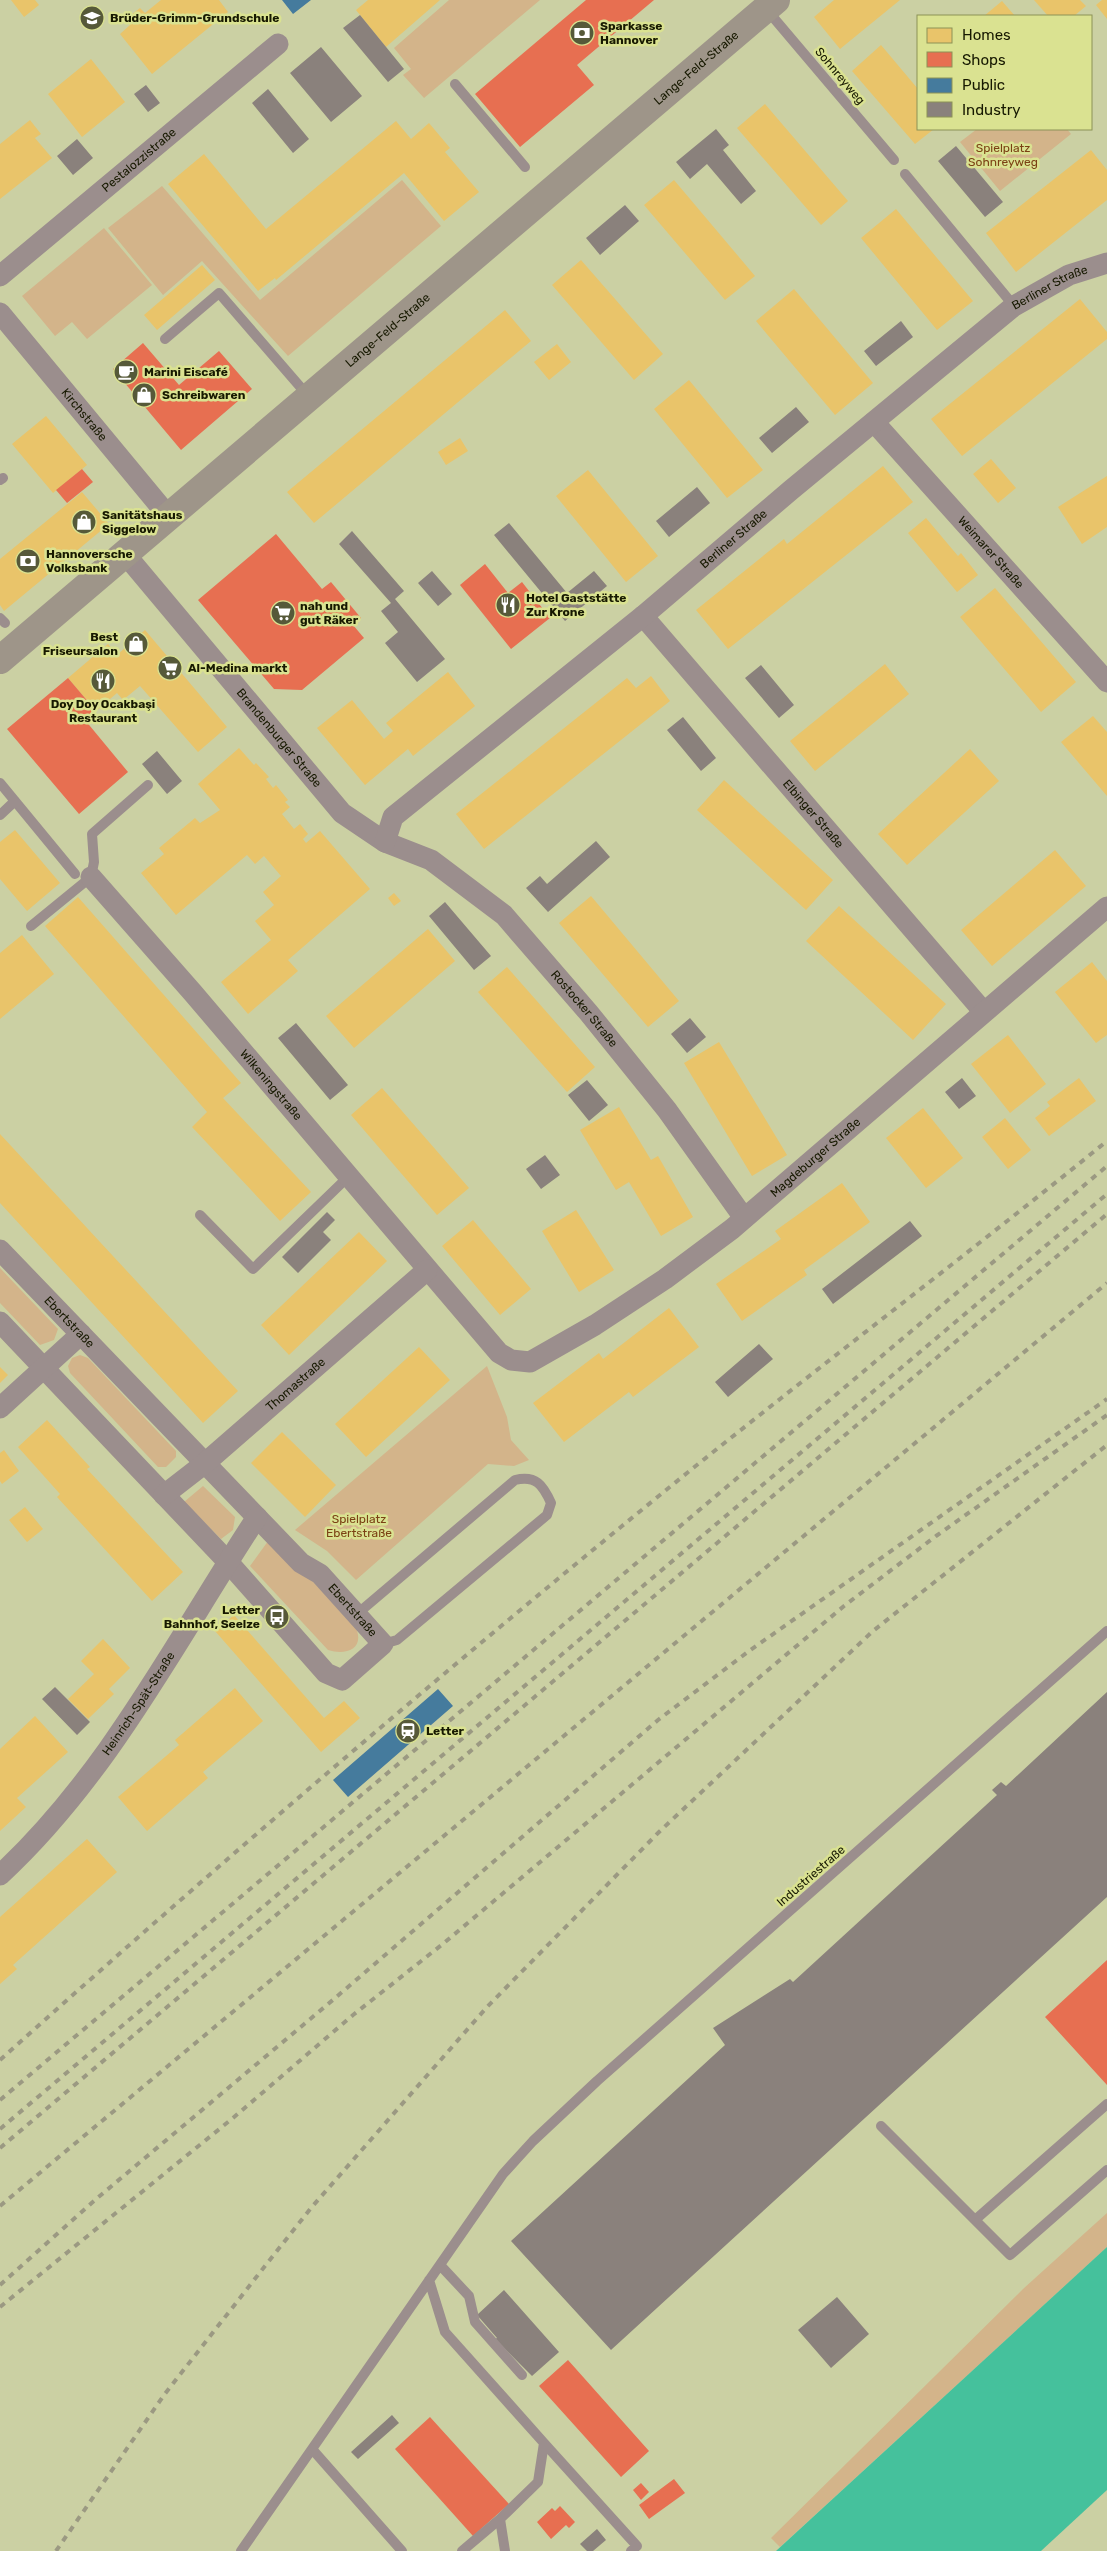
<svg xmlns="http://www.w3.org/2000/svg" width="1107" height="2551" font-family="Rubik,sans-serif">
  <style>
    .green { fill: #d3b48a }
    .water { fill: #45c19c }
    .homes { fill: #e9c46a }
    .shops { fill: #e76f51 }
    .public { fill: #457b9d }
    .industry { fill: #8a817c }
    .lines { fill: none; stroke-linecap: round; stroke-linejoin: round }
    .lane { stroke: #9b8e8d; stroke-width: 10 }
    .street { stroke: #9b8e8d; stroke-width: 21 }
    .secondary { stroke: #9e9589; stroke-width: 28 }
    .rail { stroke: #9b9982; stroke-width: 4; stroke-dasharray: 6 6; stroke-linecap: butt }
    .labels { text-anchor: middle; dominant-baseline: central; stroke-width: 5; stroke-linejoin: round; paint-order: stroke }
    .poi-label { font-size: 12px; font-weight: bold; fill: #171900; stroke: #dae291; text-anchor: start }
    .street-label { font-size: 12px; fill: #171900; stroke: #dae291 }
    .park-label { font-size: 12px; fill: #7b4114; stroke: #dae291 }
  </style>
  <rect width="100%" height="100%" fill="#cbd0a3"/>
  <!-- green -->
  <path class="green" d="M 449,0 L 540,0 L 424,98 L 403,75 L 411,69 L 394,48 Z
    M 977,129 L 1067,129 L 1071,134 L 1000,191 L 960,142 Z
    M 402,180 L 441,226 L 288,356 L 202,261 L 163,295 L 108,228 L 162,186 L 260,300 Z
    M 104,228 L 152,285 L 87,339 L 72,322 L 55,336 L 22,296 Z
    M 0,1268 L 58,1329 L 54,1340 L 40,1345 L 0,1303 Z
    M 80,1355 L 88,1358 L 176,1451 L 176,1457 L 166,1467 L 158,1467 L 70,1373 L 68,1366 L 72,1358 Z
    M 487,1366 L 507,1417 L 511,1440 L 529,1460 L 514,1466 L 488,1464 L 356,1580 L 327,1551 L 295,1530 Z
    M 203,1486 L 235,1517 L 233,1530 L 221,1539 L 184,1502 Z
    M 271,1537 L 355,1626 C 366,1648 347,1656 328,1650 L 250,1566 Z
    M 1107,2213 L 1107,2247 L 780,2547 L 771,2538 L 1023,2289 Z"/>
  <!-- water -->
  <path class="water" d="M 1107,2247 L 1107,2490 L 1041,2551 L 776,2551 Z"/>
  <!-- homes -->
  <path class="homes" d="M 11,0 L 35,0 L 39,5 L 24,17 Z
    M 161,0 L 219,0 L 228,12 L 152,74 L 120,34 L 130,25 L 126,19 L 140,8 L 145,13 Z
    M 368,0 L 440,0 L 386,47 L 356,10 Z
    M 834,0 L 900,0 L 840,49 L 814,17 Z
    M 1034,0 L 1080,0 L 1086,6 L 1074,16 L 1048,16 Z
    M 1102,0 L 1107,0 L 1107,19 L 1096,5 Z
    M 1002,1 L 1015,16 L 984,16 Z
    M 881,45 L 918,89 L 918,129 L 934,129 L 915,144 L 852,71 Z
    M 91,59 L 125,102 L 82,137 L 48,94 Z
    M 765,104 L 848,201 L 821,225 L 737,128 Z
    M 30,120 L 41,134 L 35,138 L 52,158 L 0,199 L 0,144 Z
    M 396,121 L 411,139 L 429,123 L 450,148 L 445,152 L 479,192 L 444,221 L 404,173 L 276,280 L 275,278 L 258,291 L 168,184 L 204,154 L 266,229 Z
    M 1091,150 L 1107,170 L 1107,200 L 1016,272 L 986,233 Z
    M 674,180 L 755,276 L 725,300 L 644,205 Z
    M 896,209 L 973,301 L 937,330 L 861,238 Z
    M 581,260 L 663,354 L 634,380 L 552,285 Z
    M 202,265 L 215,280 L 157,330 L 144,315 Z
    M 794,289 L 873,383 L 835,415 L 756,321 Z
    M 1080,299 L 1107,332 L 1107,339 L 962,456 L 931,419 Z
    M 505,310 L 531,341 L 314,523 L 287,492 Z
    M 557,344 L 571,362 L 549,380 L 534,362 Z
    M 689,380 L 763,470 L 727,498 L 654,409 Z
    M 46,416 L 87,465 L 53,493 L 12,444 Z
    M 460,438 L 468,451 L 446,465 L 438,452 Z
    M 991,459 L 1016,488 L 998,503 L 973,474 Z
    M 883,466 L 913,502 L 728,649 L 696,610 L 784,539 L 787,544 Z
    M 588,470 L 658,556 L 626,582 L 556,496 Z
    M 1107,476 L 1107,527 L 1082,544 L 1058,507 Z
    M 82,492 L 109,524 L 4,611 L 0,605 L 0,559 Z
    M 926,518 L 958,556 L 961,553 L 978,575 L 957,592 L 908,533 Z
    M 995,588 L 1076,682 L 1041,712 L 960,617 Z
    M 145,630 L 227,727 L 198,752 L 140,686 L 123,700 L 117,693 L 96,711 L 68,678 L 108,644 L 117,655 Z
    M 885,664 L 909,694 L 815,771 L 790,741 Z
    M 448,672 L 475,706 L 413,756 L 408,749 L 365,785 L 317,728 L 352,700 L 384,739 L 393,731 L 386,723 Z
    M 651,676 L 670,701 L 484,849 L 456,814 L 627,678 L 636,688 Z
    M 1093,716 L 1107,732 L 1107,796 L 1061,742 Z
    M 239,748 L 254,765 L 256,763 L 269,777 L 266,779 L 273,788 L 276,785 L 288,800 L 285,802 L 290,807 L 282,814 L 294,829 L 300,824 L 308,834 L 303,839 L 306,843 L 320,831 L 370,889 L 288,960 L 298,971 L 248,1014 L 221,982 L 271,940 L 255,921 L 274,905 L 263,892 L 281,876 L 264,856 L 255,864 L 247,855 L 176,915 L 141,873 L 164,854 L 159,848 L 195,818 L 200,823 L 220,810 L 198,784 Z
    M 970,749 L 999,781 L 907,865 L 878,834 Z
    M 724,780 L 833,880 L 806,910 L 697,810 Z
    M 15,830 L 60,883 L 27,911 L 0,879 L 0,842 Z
    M 1055,850 L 1086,886 L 992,966 L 961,930 Z
    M 394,893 L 401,901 L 394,906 L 388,898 Z
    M 591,896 L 679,1001 L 648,1027 L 559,923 Z
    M 78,897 L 241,1083 L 223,1098 L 311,1192 L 280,1221 L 192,1127 L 207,1112 L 45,926 Z
    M 839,906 L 946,1004 L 913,1040 L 806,941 Z
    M 428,929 L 455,961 L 354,1048 L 326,1016 Z
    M 22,935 L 54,974 L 0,1019 L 0,953 Z
    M 1092,962 L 1107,981 L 1107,1035 L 1096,1043 L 1055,992 Z
    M 507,967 L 595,1067 L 567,1092 L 478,992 Z
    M 1008,1035 L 1046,1084 L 1010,1113 L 971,1064 Z
    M 719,1042 L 787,1155 L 752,1176 L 684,1063 Z
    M 1079,1078 L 1096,1101 L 1049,1136 L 1035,1118 L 1050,1106 L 1047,1102 Z
    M 382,1088 L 469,1188 L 437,1215 L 351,1115 Z
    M 619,1107 L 651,1160 L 658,1156 L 693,1217 L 661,1236 L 629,1182 L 616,1190 L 580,1130 Z
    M 923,1108 L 963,1158 L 926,1188 L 886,1138 Z
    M 1005,1118 L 1031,1150 L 1008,1169 L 982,1137 Z
    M 0,1134 L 238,1391 L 203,1423 L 0,1203 Z
    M 842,1183 L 870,1222 L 804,1270 L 807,1275 L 742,1321 L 716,1284 L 781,1239 L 775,1231 Z
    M 576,1210 L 614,1270 L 579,1292 L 542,1231 Z
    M 473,1220 L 531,1289 L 500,1315 L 442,1246 Z
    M 359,1232 L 387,1261 L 289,1355 L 261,1325 Z
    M 669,1308 L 699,1347 L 633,1397 L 629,1392 L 564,1442 L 533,1403 L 599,1353 L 603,1359 Z
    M 419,1347 L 450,1380 L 366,1457 L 335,1424 Z
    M 0,1367 L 8,1375 L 0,1383 Z
    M 47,1420 L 90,1467 L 87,1469 L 183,1572 L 152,1601 L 57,1497 L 60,1494 L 18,1447 Z
    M 282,1432 L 336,1485 L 305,1517 L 251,1463 Z
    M 4,1450 L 19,1471 L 2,1484 L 0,1481 L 0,1453 Z
    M 25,1507 L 43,1529 L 27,1542 L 9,1520 Z
    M 234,1615 L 324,1718 L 344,1701 L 360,1718 L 321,1752 L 215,1631 Z
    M 103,1639 L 130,1668 L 109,1689 L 114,1694 L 88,1719 L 68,1699 L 94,1674 L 81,1661 Z
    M 235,1688 L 263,1721 L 203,1772 L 208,1778 L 147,1831 L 118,1797 L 179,1745 L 175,1740 Z
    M 35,1716 L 68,1752 L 17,1798 L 26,1807 L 0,1831 L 0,1749 Z
    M 87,1839 L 117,1872 L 13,1965 L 17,1969 L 0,1984 L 0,1917 Z"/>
  <!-- shops -->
  <path class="shops" d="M 586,0 L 654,0 L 577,65 L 594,85 L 520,147 L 475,94 Z
    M 143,343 L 179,385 L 219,351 L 252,389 L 181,450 L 113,369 Z
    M 82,469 L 93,482 L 67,503 L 56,490 Z
    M 276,534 L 322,589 L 331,582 L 361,618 L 353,625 L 364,638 L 302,690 L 274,689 L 198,600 Z
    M 485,564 L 508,593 L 522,582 L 550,618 L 511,649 L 460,585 Z
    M 68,678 L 96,711 L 85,720 L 128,772 L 79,814 L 7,729 Z
    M 1107,1960 L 1107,2085 L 1045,2017 Z
    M 568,2360 L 649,2451 L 621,2477 L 539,2386 Z
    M 430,2417 L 509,2504 L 473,2536 L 395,2449 Z
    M 674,2479 L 685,2493 L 649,2519 L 639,2505 Z
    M 641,2483 L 649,2492 L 641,2500 L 633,2490 Z
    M 560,2506 L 575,2522 L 569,2528 L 566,2525 L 551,2539 L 537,2522 L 552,2508 L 555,2511 Z"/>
  <!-- public -->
  <path class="public" d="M 282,0 L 311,0 L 293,14 Z
    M 438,1689 L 453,1706 L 348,1797 L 333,1780 Z"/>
  <!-- industry -->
  <path class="industry" d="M 360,15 L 404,69 L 388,82 L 343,28 Z
    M 321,47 L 362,96 L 331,122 L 290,73 Z
    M 146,85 L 160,103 L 148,112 L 134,94 Z
    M 268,89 L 309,139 L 293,153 L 252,103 Z
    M 716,129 L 729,145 L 723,150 L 756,191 L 741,204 L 707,164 L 690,179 L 676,162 Z
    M 77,139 L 93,158 L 73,175 L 57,156 Z
    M 956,146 L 1003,202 L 985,217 L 938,161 Z
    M 625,205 L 639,221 L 600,255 L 586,238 Z
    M 901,321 L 913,337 L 876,366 L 864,351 Z
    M 796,407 L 809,422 L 772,453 L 759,438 Z
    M 697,487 L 710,503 L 669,537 L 656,521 Z
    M 509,523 L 567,593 L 594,571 L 607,586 L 565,621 L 494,535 Z
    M 352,531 L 404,591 L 395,599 L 445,659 L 417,682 L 385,643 L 398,632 L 381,611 L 391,603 L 339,544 Z
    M 432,571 L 452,594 L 438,606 L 418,583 Z
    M 761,665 L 794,705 L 779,718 L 745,678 Z
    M 683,717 L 716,758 L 701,771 L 667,730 Z
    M 157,751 L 182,781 L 167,794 L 142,764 Z
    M 596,841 L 610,857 L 548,912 L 526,888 L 540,876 L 547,884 Z
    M 445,902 L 491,956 L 474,970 L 429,916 Z
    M 690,1018 L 706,1037 L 687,1053 L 671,1034 Z
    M 296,1023 L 348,1085 L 330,1100 L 278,1038 Z
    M 962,1078 L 976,1096 L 959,1109 L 945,1092 Z
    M 587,1080 L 608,1105 L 589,1121 L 568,1095 Z
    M 545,1155 L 560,1175 L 541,1189 L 526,1169 Z
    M 327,1212 L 335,1220 L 323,1232 L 331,1240 L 298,1273 L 282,1257 Z
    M 910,1221 L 922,1236 L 833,1304 L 822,1289 Z
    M 759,1344 L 773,1359 L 728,1397 L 715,1382 Z
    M 55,1687 L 90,1722 L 77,1735 L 42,1699 Z
    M 1107,1692 L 1107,1897 L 611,2350 L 511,2241 L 725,2045 L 713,2028 L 790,1979 L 793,1982 L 997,1795 L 992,1790 L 1001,1782 L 1006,1786 Z
    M 504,2290 L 559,2352 L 532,2376 L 495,2339 L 497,2338 L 477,2315 Z
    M 837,2297 L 869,2334 L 831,2368 L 798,2330 Z
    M 392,2415 L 399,2423 L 358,2459 L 351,2452 Z
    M 597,2529 L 606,2540 L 593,2551 L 587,2551 L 580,2544 Z"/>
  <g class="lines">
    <!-- lane -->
    <path class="lane" d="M 767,10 L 894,160
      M 455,84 L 525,167
      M 905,174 L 1014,306
      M 165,339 L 219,293 L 309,397
      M 0,480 L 3,478
      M 0,618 L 5,623
      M 0,783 L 75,874
      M 0,815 L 15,801
      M 31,926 L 91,877 L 94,862 L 92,834 L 148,785
      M 200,1215 L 253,1269 L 349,1176
      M 357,1614 L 515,1480 C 536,1475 543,1485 551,1503 L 547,1515 L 397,1640 L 383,1644
      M 881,2126 L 1010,2255 L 1107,2170
      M 975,2220 L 1107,2104
      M 440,2265 L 469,2296 L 475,2322 L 522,2375
      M 429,2280 L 445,2332 L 544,2443 L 538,2482 L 500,2519 L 462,2551
      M 544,2443 L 637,2546 L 631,2551
      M 500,2519 L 505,2551
      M 241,2551 L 312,2449
      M 402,2551 L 312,2449 L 503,2174 L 533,2141 L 597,2081 L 1107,1631"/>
    <!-- street -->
    <g class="street">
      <path id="s1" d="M 0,276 L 278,44"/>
      <path id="s2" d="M 0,313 L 169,517"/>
      <path id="s3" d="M 874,422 L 1107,682"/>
      <path id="s4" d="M 125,554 L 342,813 L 385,842 L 431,860 L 504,915 L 588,1012 L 667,1110 L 744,1218"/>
      <path id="s5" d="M 643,616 L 983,1011"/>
      <path id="s6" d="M 385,842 L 393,817 L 643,616 L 791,490 L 1014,306 L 1069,275 L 1107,263"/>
      <path id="s7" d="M 91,877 L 193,993 L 499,1353 L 511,1360 L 530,1362 L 595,1325 L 665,1279 L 732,1229 L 1107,907"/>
      <path id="s8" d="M 0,1250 L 301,1563 L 320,1574 L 383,1644 L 342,1680 L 326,1673 L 228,1562 L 0,1322"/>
      <path d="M 0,1408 L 81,1334"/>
      <path id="s9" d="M 164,1495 L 204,1464 L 427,1270"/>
      <path id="s10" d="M 0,1875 C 109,1774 176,1640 257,1517"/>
    </g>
    <!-- secondary -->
    <path class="secondary" id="s11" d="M 0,660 L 776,0"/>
    <!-- rail -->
    <path class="rail" d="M 0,2060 C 224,1859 453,1663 687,1473 C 826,1361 968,1254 1107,1141
      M 0,2100 L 1107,1166
      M 0,2129 L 1107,1194
      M 0,2148 L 1107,1214
      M 0,2206 L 1107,1283
      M 0,2285 L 95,2200 L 334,1999 L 658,1720 L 749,1651 L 1107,1399
      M 0,2307 L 233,2118 L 353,2015 L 444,1943 L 844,1606 L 936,1536 L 1107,1415
      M 56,2551 L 164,2395 L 265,2266 L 311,2208 L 487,2007 L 659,1832 L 873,1631 L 1107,1445"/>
  </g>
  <!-- icons -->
  <defs>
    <symbol id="school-disc" viewBox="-11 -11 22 22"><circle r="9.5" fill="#565939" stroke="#dae291"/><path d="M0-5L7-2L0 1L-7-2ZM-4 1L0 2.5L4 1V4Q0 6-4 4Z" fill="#fff"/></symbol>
    <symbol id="bank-disc" viewBox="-11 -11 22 22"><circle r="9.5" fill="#565939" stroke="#dae291"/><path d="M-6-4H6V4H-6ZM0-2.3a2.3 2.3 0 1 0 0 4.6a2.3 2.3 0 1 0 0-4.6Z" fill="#fff"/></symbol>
    <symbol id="cafe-disc" viewBox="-11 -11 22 22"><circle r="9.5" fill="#565939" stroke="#dae291"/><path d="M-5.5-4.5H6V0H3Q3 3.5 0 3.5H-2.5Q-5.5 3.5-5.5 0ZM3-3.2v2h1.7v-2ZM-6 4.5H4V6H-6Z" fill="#fff"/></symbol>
    <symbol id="shop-disc" viewBox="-11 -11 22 22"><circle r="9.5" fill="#565939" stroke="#dae291"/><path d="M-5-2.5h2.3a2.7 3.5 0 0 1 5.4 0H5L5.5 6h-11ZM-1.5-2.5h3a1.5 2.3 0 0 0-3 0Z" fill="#fff"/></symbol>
    <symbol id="restaurant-disc" viewBox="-11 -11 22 22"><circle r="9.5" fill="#565939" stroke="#dae291"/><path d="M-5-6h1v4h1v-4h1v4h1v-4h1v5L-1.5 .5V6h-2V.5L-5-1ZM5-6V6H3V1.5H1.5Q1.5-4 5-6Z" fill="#fff"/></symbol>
    <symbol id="supermarket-disc" viewBox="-11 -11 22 22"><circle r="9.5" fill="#565939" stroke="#dae291"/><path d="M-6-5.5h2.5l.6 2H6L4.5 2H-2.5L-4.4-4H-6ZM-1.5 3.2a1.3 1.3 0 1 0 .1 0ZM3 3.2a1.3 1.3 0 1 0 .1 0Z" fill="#fff"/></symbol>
    <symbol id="bus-disc" viewBox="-11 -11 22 22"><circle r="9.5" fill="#565939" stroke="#dae291"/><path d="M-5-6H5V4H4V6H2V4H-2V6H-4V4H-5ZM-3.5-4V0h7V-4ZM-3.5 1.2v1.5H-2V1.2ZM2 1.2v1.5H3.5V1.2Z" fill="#fff"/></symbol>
    <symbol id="station-disc" viewBox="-11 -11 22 22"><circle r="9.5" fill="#565939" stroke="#dae291"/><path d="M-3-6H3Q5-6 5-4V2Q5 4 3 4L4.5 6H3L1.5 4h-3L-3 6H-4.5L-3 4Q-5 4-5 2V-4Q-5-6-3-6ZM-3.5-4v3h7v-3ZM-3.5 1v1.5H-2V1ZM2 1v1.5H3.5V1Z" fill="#fff"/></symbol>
  </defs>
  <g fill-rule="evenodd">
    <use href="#school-disc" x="78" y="4" width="28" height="28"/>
    <use href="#bank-disc" x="568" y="19" width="28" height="28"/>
    <use href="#cafe-disc" x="112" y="358" width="28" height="28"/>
    <use href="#shop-disc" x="130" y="381" width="28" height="28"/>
    <use href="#shop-disc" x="70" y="508" width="28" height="28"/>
    <use href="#bank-disc" x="14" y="547" width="28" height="28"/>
    <use href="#restaurant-disc" x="494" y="591" width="28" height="28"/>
    <use href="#supermarket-disc" x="269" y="599" width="28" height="28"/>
    <use href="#shop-disc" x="122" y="630" width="28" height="28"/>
    <use href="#supermarket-disc" x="156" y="654" width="28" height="28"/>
    <use href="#restaurant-disc" x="89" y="667" width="28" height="28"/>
    <use href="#bus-disc" x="263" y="1603" width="28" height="28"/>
    <use href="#station-disc" x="394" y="1717" width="28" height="28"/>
  </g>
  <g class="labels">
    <!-- poi labels -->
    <g class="poi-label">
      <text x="110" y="18">Brüder-Grimm-Grundschule</text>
      <text x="600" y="26">Sparkasse<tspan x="600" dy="14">Hannover</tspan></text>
      <text x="144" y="372">Marini Eiscafé</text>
      <text x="162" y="395">Schreibwaren</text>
      <text x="102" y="515">Sanitätshaus<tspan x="102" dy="14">Siggelow</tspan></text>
      <text x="46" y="554">Hannoversche<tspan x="46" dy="14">Volksbank</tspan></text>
      <text x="526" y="598">Hotel Gaststätte<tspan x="526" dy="14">Zur Krone</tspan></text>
      <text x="300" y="606">nah und<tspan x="300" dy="14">gut Räker</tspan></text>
      <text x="118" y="637" text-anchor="end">Best<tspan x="118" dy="14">Friseursalon</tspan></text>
      <text x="188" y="668">Al-Medina markt</text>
      <text x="103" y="704" text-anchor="middle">Doy Doy Ocakbaşi<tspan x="103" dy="14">Restaurant</tspan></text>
      <text x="260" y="1610" text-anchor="end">Letter<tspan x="260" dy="14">Bahnhof, Seelze</tspan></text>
      <text x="426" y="1731">Letter</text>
    </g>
    <!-- street labels -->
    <g class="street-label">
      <text stroke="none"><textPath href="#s11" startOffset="914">Lange-Feld-Straße</textPath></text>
      <text transform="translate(840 76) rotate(50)">Sohnreyweg</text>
      <text stroke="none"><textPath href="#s1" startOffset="181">Pestalozzistraße</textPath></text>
      <text stroke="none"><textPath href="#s6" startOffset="871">Berliner Straße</textPath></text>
      <text stroke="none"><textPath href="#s11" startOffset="509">Lange-Feld-Straße</textPath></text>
      <text stroke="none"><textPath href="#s2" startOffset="132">Kirchstraße</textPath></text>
      <text stroke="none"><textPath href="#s6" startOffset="466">Berliner Straße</textPath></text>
      <text stroke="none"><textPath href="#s3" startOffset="175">Weimarer Straße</textPath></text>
      <text stroke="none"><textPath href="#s4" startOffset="240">Brandenburger Straße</textPath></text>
      <text stroke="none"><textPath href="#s5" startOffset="261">Elbinger Straße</textPath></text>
      <text stroke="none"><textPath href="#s4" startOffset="654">Rostocker Straße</textPath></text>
      <text stroke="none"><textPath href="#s7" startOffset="275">Wilkeningstraße</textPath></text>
      <text stroke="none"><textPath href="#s7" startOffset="1012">Magdeburger Straße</textPath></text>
      <text stroke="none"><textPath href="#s8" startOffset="100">Ebertstraße</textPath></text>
      <text stroke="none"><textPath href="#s9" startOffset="172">Thomastraße</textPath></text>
      <text stroke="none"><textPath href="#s8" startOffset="505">Ebertstraße</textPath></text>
      <text stroke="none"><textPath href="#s10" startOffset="221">Heinrich-Spät-Straße</textPath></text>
      <text transform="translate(811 1876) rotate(-41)">Industriestraße</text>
    </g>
    <!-- park labels -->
    <g class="park-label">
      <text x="1003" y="148">Spielplatz<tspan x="1003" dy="14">Sohnreyweg</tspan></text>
      <text x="359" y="1519">Spielplatz<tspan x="359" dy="14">Ebertstraße</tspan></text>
    </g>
  </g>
  <!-- legend -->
  <rect x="917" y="15" width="175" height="115" fill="#dae291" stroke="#8c9257"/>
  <rect x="927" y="28" width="25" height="15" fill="#e9c46a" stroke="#8c9257"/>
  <text x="962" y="40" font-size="15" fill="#171900">Homes</text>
  <rect x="927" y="52" width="25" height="15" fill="#e76f51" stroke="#8c9257"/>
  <text x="962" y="65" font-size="15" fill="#171900">Shops</text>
  <rect x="927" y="78" width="25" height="15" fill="#457b9d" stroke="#8c9257"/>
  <text x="962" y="90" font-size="15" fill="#171900">Public</text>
  <rect x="927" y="102" width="25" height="15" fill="#8a817c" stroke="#8c9257"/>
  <text x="962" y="115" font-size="15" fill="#171900">Industry</text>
</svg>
